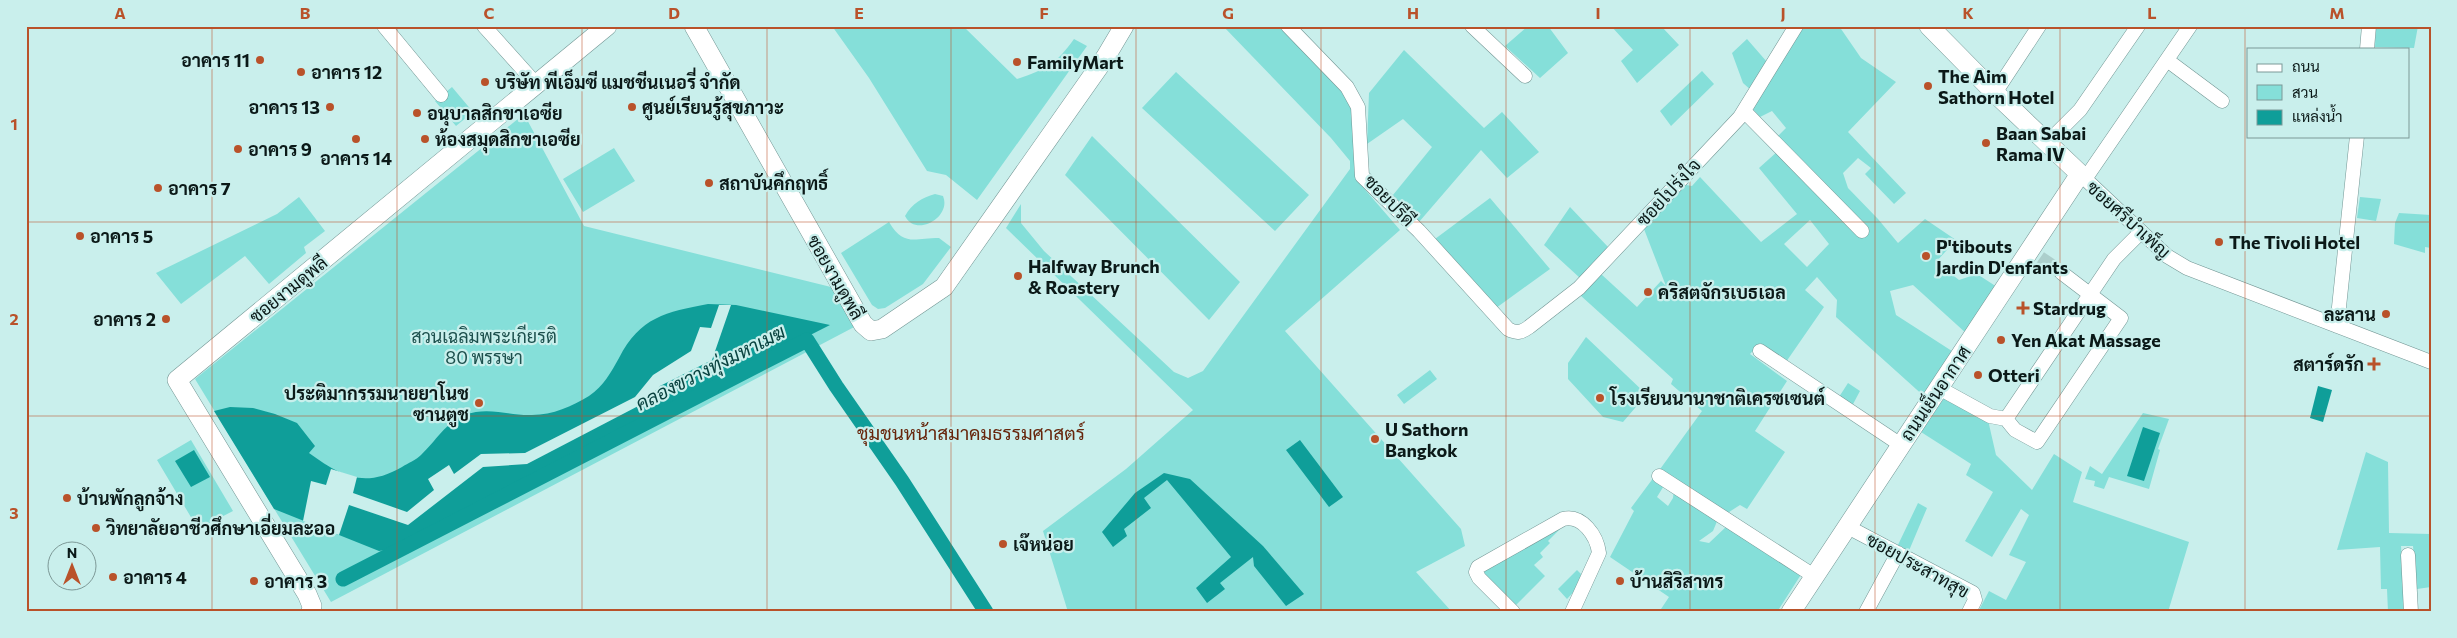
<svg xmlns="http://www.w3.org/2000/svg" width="2457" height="638" font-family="Commissioner,Sarabun,sans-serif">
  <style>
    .green { fill: #85dfd9; fill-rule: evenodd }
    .water { fill: #0f9e99 }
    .pier { fill: #c9efec }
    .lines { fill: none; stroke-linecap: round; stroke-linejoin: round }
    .canal { stroke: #0f9e99; stroke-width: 15 }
    .street-tunnel { stroke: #accfcc; stroke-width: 14; stroke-dasharray: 14 7; stroke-linecap: butt }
    .street-casing { stroke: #739694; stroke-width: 15 }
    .secondary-casing { stroke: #739694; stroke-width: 20 }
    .street { stroke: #fff; stroke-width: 14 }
    .secondary { stroke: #fff; stroke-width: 19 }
    .grid { fill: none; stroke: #b9522a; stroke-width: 1; stroke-opacity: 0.55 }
    .poi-dot { fill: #b9522a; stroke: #c9efec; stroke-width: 2 }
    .labels { text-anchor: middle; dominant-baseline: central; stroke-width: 4.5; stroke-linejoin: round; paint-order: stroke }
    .poi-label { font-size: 18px; font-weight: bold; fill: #0b1918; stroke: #c9efec; text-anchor: start }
    .street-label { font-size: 18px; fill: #0b1918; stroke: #c9efec }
    .park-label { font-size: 18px; fill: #1c504d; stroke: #c9efec }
    .water-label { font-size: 19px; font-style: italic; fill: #09423f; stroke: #c9efec }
    .neighbourhood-label { font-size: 19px; fill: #67260c; stroke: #c9efec }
    .neatline { fill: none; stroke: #b9522a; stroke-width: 2 }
    .grid-label { font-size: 16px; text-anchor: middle; font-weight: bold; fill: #b9522a }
  </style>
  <rect width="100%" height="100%" fill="#c9efec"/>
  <!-- green -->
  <path class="green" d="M 832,26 L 910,26 L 914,29 L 919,26 L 963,26 L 1017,79 C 1047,69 1056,64 1074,39 L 1087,46 L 977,200 L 946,175 L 927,171 L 869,78 Z
    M 1223,26 L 1280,26 L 1344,92 L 1355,113 L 1355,178 L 1400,230 L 1285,331 L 1461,529 L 1465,546 L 1416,572 L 1452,612 L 1068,612 L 1043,531 L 1126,469 L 1193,410 L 1006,228 L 1021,204 L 1021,223 L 1044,251 L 1174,372 L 1188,378 L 1203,371 L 1350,169 L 1350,161 L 1331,138 Z
    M 1528,26 L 1548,26 L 1568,53 L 1540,78 L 1505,46 Z
    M 1611,26 L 1661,26 L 1679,45 L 1637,83 L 1621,61 L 1633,50 Z
    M 1802,26 L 1839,26 L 1861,58 L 1896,82 L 1848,132 L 1906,193 L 1894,204 L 1865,174 L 1871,168 L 1858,158 L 1843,173 L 1848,188 L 1878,219 L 1898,243 L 1925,219 L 1956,240 L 1936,262 L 1959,280 L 1977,274 L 1997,287 L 1967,334 L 1913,285 L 1890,291 L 1896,315 L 1955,353 L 1926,398 L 1836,317 L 1837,300 L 1817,277 L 1805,290 L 1824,307 L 1786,362 L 1760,343 L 1750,354 L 1787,381 L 1755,431 L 1785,452 L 1747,509 L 1740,505 L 1726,514 L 1658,472 L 1702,411 L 1671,384 L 1673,379 L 1580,295 L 1601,274 L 1637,307 L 1661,281 L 1666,286 L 1644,229 L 1686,185 L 1692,186 L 1700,177 L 1761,242 L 1797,214 L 1759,168 L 1778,151 L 1778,136 L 1786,128 L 1772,111 L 1760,117 L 1751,107 ZM 1810,220 L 1829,244 L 1807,267 L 1784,244 Z
    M 2376,26 L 2418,26 L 2414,48 L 2375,47 Z
    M 1747,39 L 1767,62 L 1752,91 L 1743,83 L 1732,53 Z
    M 1404,50 L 1484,128 L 1502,112 L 1539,152 L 1507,178 L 1481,150 L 1419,222 L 1393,195 L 1432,147 L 1403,119 L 1367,144 L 1369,93 Z
    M 1702,71 L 1714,84 L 1671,126 L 1660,111 Z
    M 1176,72 L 1309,195 L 1275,231 L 1142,108 Z
    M 452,87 L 473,112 L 456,126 L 435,101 Z
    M 524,114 L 584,226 L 831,287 L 858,325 L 331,602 L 195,379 Z
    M 1092,136 L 1240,282 L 1209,320 L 1065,175 Z
    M 614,148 L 635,181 L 583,212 L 563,179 Z
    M 935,194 L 943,196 C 952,217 916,238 905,216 C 912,203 922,198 935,194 Z
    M 299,197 L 325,231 L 304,247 L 306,253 L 269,284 L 245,256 L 181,304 L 156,273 L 277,214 Z
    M 2360,197 L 2381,199 L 2376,221 L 2357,218 Z
    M 1490,198 L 1550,269 L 1496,308 L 1435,239 Z
    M 1570,207 L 1609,248 L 1580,278 L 1544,245 Z
    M 2399,213 L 2431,215 L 2431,248 L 2425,247 L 2425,253 L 2394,244 L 2395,223 Z
    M 889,222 C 904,247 914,238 939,238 L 951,247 L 923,284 L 885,308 L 878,309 L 872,305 L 841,253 Z
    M 1586,337 L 1645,393 L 1641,401 L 1623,422 L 1603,417 L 1568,379 L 1568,363 Z
    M 1430,370 L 1437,379 L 1404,404 L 1397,395 Z
    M 1848,383 L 1860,391 L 1852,406 L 1839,397 Z
    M 1944,398 L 1988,420 L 1996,455 L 2032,490 L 2054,454 L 2082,472 L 2073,502 L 2189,542 L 2168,612 L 1978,612 L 1989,591 L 2006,600 L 2026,562 L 2009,555 L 2029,515 L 2021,509 L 1992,557 L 1965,541 L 1993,492 L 1966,475 L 1971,464 L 1921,432 Z
    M 2143,413 L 2169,419 L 2158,449 L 2160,450 L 2149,489 L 2109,477 L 2104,489 L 2094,486 L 2095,481 L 2085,479 L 2090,466 L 2102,474 Z
    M 191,440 L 233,511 L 198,529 L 157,460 Z
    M 2366,452 L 2388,462 L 2389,533 L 2431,534 L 2431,587 L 2417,589 L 2413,546 L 2401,546 L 2405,612 L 2388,612 L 2387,589 L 2381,589 L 2380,547 L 2337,550 Z
    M 1654,477 L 1665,484 L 1657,497 L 1668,506 L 1673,498 L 1674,489 L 1718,519 L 1713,531 L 1699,541 L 1709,543 L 1728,525 L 1802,573 L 1777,612 L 1659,612 L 1669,597 L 1610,557 L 1634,511 L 1631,508 Z
    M 1918,503 L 1927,508 L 1908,553 L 1897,547 Z
    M 1566,523 L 1548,541 L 1550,543 L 1540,553 L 1543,557 L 1534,565 L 1545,576 L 1515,606 L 1483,575 L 1483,571 Z
    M 1577,570 L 1581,574 L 1579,586 L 1567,599 L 1558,589 Z"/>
  <!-- water -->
  <path class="water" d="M 708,304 L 736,305 L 830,325 L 385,550 L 379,551 L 274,509 L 214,411 L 230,407 L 253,408 L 275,414 L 297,423 L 315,446 L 309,453 C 341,476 364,489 402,467 C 408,463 416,460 421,455 C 436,441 445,423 465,415 C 488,406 510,416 532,415 C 553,415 572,406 589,396 C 604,386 611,372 619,358 C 640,317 666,312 708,304 Z
    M 2318,386 L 2332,390 L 2323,422 L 2310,418 Z
    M 2143,427 L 2160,433 L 2144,481 L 2127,476 Z
    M 1300,440 L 1343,497 L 1329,507 L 1286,450 Z
    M 194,450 L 210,477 L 191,487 L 175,461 Z
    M 1164,473 L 1190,479 L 1263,546 L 1304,594 L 1286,606 L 1254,566 L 1253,557 L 1220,583 L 1225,589 L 1207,603 L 1196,588 L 1231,557 L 1167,480 L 1144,498 L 1151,508 L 1124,529 L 1127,536 L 1113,547 L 1102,532 L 1135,493 Z"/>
  <!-- pier -->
  <path class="pier" d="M 719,305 L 731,305 L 712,360 L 660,386 L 644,403 L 527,464 L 483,467 L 408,525 L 349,505 L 339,535 L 303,521 L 311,481 L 326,485 L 331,469 L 357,477 L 353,493 L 407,512 L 434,490 L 428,479 L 449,465 L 454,474 L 481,454 L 525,453 L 635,397 L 653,375 L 691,351 L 700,327 L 711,328 Z"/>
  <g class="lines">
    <!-- canal -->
    <path class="canal" d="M 343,579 L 807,340 L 836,386 L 902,481 L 986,612"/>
    <!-- street-tunnel -->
    <path class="street-tunnel" d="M 2040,258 L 2062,273"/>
    <defs>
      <path id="street" d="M 384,26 L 441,95
        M 484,26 L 536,84
        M 1288,26 L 1347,87 L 1358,107 L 1362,176 L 1419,231 L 1508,329 C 1517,334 1522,332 1529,327 L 1579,288 L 1740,117 L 1796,26
        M 1472,26 L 1525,76
        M 2367,49 L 2369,26
        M 2167,60 L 2222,101
        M 1995,93 L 2039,26
        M 1744,111 L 1862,231
        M 2047,143 L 2080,110 L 2138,26
        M 2080,174 L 2167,256 L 2187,268 L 2431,362
        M 2085,179 L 2190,26
        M 2337,326 L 2357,136
        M 1760,351 L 1901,445
        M 1939,388 L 1990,416 L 2006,419 L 2114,259 L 2141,232
        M 2006,419 L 2015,430 L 2037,442 L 2121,318 L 2062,273
        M 1659,476 L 1814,576
        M 1846,526 L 1973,593 L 1975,600 L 1969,612
        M 2408,555 L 2411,612
        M 1513,612 L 1479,578 L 1476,572 L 1478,567 L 1563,519 C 1582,514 1597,536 1599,553 L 1572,612
        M 1866,612 L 1898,553"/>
      <path id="secondary" d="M 694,26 L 863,324 L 871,331 L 882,329 L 944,287 L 1105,58 L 1124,26
        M 311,612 L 312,606 L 307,594 L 177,380 L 607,26
        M 1791,612 L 2080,174 L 1995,93 L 1929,26"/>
    </defs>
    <!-- street casing -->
    <use href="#street" class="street-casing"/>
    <!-- secondary casing -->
    <use href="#secondary" class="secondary-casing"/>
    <!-- street -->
    <use href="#street" class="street"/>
    <!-- secondary -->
    <use href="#secondary" class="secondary"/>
  </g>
  <!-- grid -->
  <path class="grid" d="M 212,26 L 212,612M 397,26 L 397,612M 582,26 L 582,612M 767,26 L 767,612M 951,26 L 951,612M 1136,26 L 1136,612M 1321,26 L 1321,612M 1506,26 L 1506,612M 1690,26 L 1690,612M 1875,26 L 1875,612M 2060,26 L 2060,612M 2245,26 L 2245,612M 26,222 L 2431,222M 26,416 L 2431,416"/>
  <!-- markers -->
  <g class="poi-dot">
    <circle cx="260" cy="60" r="5"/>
    <circle cx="1017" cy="62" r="5"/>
    <circle cx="301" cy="72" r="5"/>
    <circle cx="485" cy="82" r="5"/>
    <circle cx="1928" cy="86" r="5"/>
    <circle cx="330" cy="107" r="5"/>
    <circle cx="632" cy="107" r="5"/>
    <circle cx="417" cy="113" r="5"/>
    <circle cx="356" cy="139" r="5"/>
    <circle cx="425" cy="139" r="5"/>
    <circle cx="1986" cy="143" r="5"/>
    <circle cx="238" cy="149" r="5"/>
    <circle cx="709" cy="183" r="5"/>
    <circle cx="158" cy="188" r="5"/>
    <circle cx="80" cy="236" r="5"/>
    <circle cx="2219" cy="242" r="5"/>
    <circle cx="1926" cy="256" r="5"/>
    <circle cx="1018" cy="276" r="5"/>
    <circle cx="1648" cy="292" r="5"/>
    <path d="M2020.5 300.5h5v5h5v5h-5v5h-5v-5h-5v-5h5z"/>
    <circle cx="2386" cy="314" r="5"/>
    <circle cx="166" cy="319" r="5"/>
    <circle cx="2001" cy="340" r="5"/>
    <path d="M2371.5 356.5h5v5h5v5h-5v5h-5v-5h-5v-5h5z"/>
    <circle cx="1978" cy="375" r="5"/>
    <circle cx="1600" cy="398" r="5"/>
    <circle cx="479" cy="403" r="5"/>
    <circle cx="1375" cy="439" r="5"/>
    <circle cx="67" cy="498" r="5"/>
    <circle cx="96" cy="528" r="5"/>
    <circle cx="1003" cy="544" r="5"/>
    <circle cx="113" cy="577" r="5"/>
    <circle cx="254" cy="581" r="5"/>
    <circle cx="1620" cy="581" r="5"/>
  </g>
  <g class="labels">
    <!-- poi labels -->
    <g class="poi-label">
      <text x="250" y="60" text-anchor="end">อาคาร 11</text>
      <text x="1027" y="62">FamilyMart</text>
      <text x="311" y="72">อาคาร 12</text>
      <text x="1938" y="76">The Aim<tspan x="1938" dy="21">Sathorn Hotel</tspan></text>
      <text x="495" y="82">บริษัท พีเอ็มซี แมชชีนเนอรี่ จำกัด</text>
      <text x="320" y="107" text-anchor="end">อาคาร 13</text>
      <text x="642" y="107">ศูนย์เรียนรู้สุขภาวะ</text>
      <text x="427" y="113">อนุบาลสิกขาเอซีย</text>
      <text x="1996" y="133">Baan Sabai<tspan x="1996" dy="21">Rama IV</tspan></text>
      <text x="435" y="139">ห้องสมุดสิกขาเอซีย</text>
      <text x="248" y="149">อาคาร 9</text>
      <text x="356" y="158" text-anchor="middle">อาคาร 14</text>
      <text x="719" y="183">สถาบันคึกฤทธิ์</text>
      <text x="168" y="188">อาคาร 7</text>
      <text x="90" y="236">อาคาร 5</text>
      <text x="2229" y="242">The Tivoli Hotel</text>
      <text x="1936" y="246">P'tibouts<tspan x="1936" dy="21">Jardin D'enfants</tspan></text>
      <text x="1028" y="266">Halfway Brunch<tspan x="1028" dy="21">&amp; Roastery</tspan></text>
      <text x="1658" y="292">คริสตจักรเบธเอล</text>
      <text x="2033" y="308">Stardrug</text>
      <text x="2376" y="314" text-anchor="end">ละลาน</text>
      <text x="156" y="319" text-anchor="end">อาคาร 2</text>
      <text x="2011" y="340">Yen Akat Massage</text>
      <text x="2364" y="364" text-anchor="end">สตาร์ดรัก</text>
      <text x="1988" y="375">Otteri</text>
      <text x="469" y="393" text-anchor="end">ประติมากรรมนายยาโนช<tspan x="469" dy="21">ซานตูช</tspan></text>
      <text x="1610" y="398">โรงเรียนนานาชาติเครซเซนต์</text>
      <text x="1385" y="429">U Sathorn<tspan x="1385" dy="21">Bangkok</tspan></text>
      <text x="77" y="498">บ้านพักลูกจ้าง</text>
      <text x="106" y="528">วิทยาลัยอาชีวศึกษาเอี่ยมละออ</text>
      <text x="1013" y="544">เจ๊หน่อย</text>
      <text x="123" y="577">อาคาร 4</text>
      <text x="264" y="581">อาคาร 3</text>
      <text x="1630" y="581">บ้านสิริสาทร</text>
    </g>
    <!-- street labels -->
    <g class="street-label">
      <text transform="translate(1668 192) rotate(-47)">ซอยโปร่งใจ</text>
      <text transform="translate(1390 200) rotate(46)">ซอยปรีดี</text>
      <text transform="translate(2129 219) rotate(42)">ซอยศรีบำเพ็ญ</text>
      <text transform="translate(836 277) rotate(60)">ซอยงามดูพลี</text>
      <text transform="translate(288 289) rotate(-39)">ซอยงามดูพลี</text>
      <text transform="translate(1935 393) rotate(-56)">ถนนเย็นอากาศ</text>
      <text transform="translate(1918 565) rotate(29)">ซอยประสาทสุข</text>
    </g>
    <!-- park labels -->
    <g class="park-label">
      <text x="484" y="336">สวนเฉลิมพระเกียรติ<tspan x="484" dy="21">80 พรรษา</tspan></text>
    </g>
    <!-- water labels -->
    <g class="water-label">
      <text transform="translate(710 367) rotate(-27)">คลองขวางทุ่งมหาเมฆ</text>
    </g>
    <!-- neighbourhood labels -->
    <g class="neighbourhood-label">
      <text x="971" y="432">ชุมชนหน้าสมาคมธรรมศาสตร์</text>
    </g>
  </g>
  <!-- border -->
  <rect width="2457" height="638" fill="none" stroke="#c9efec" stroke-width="55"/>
  <!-- legend -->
  <rect x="2247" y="48" width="162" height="90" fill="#c9efec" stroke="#7d9997"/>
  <rect x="2257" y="64" width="25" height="8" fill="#ffffff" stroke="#7d9997"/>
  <text x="2292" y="72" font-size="15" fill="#0b1918">ถนน</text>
  <rect x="2257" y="85" width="25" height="15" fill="#85dfd9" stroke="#7d9997"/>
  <text x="2292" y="98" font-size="15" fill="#0b1918">สวน</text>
  <rect x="2257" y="110" width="25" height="15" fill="#0f9e99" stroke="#7d9997"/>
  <text x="2292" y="122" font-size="15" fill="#0b1918">แหล่งน้ำ</text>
  <!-- north arrow -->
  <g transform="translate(72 566)"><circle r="24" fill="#c9efec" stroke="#7d9997"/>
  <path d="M0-4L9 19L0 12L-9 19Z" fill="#b9522a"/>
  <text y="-8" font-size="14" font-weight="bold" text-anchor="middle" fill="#0b1918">N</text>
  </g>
  <rect x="28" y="28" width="2402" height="582" class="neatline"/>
  <g class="grid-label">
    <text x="120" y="19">A</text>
    <text x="305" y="19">B</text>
    <text x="489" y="19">C</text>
    <text x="674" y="19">D</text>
    <text x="859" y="19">E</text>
    <text x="1044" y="19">F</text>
    <text x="1228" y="19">G</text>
    <text x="1413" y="19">H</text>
    <text x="1598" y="19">I</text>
    <text x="1783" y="19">J</text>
    <text x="1968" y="19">K</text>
    <text x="2152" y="19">L</text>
    <text x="2337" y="19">M</text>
    <text x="14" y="130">1</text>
    <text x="14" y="325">2</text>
    <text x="14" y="519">3</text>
  </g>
</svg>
